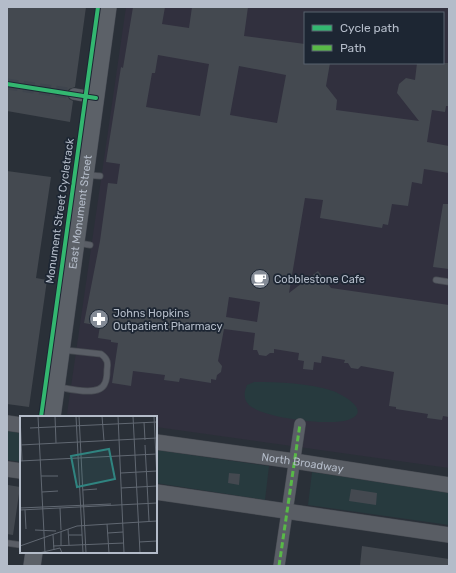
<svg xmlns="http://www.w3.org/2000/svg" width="456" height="573" font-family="Rubik,sans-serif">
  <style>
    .medical { fill: #31303e; fill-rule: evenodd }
    .green { fill: #273a3e }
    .building { fill: #444950; fill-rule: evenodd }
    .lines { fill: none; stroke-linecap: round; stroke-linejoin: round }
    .street-tunnel { stroke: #3f454e; stroke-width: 11; stroke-dasharray: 11 5.5; stroke-linecap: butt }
    .lane-casing { stroke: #484c53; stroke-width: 7 }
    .street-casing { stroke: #484c53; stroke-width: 12 }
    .secondary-casing { stroke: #484c53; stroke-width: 16 }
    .primary-casing { stroke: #484c55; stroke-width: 18 }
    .lane { stroke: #5a5e66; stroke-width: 5.5 }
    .street { stroke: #5a5e66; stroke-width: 11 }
    .secondary { stroke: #595d64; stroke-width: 15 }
    .primary { stroke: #5c6168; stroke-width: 17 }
    .quiet { stroke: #58b947; stroke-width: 3; stroke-dasharray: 6 3; stroke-linecap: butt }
    .cycleway-casing { stroke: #1d2633; stroke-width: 6 }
    .cycleway { stroke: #33b770; stroke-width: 4 }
    .labels { text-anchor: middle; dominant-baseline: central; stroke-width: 3.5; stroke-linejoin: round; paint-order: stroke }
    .street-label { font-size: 11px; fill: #b4bcc9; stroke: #1d2633 }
    .poi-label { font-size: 11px; fill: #b4bcc9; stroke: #1d2633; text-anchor: start }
    .inset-road { fill: none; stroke: #616872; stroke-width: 1 }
    .view { fill: #308480; fill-opacity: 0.15; stroke: #308480; stroke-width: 2 }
    .inset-edge { fill: none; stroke: #b4bcc9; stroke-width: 2 }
  </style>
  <rect width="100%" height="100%" fill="#2a3038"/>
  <!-- medical -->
  <path class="medical" d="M 126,7 L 449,7 L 449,468 L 156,427 L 156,417 L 87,417 L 67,414 ZM 305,13 L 443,13 L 443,63 L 305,63 Z"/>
  <!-- green -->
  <path class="green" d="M 254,382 C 279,382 309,383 333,391 C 343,395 373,411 348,420 C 329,426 263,418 249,405 C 243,399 244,392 247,385 Z
    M 7,431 L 21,433 L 21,462 L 7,460 Z
    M 156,450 L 269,466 L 265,500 L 156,483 Z
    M 312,472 L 449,493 L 449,525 L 308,505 Z"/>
  <!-- building -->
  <path class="building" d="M 7,7 L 86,7 L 75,87 L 69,89 L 67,93 L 69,99 L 73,101 L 70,122 L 7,111 Z
    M 133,7 L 165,7 L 162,24 L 189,28 L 192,7 L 248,7 L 244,36 L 305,44 L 305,63 L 330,63 L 326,86 L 337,100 L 336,110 L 419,121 L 397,93 L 399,84 L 406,78 L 415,80 L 417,63 L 449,63 L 449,106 L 446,106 L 445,112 L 432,110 L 427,142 L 449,146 L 449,173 L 424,169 L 422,184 L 412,182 L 408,206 L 392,204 L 388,225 L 383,224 L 382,228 L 320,218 L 323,200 L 305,198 L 289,293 L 318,271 L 331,288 L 449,305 L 449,417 L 443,416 L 442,420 L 427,418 L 428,414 L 396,409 L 396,407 L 389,406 L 394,372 L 361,366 L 358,369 L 351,368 L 348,363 L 344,363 L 345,360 L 322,356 L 321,363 L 314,362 L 313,370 L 303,369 L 304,361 L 298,360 L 299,353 L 274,349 L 274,353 L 270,353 L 266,356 L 259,355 L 257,350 L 253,350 L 255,333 L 224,329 L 218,361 L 222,366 L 221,372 L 217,375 L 216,380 L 211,379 L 211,383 L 180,378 L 179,382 L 164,380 L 165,375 L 133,371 L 131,386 L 112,383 L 118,343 L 111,342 L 111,340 L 98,338 L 100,326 L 84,323 L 100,241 L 108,183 L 117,184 L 120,164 L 106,162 L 121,67 L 123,68 ZM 158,55 L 209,64 L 200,116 L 146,107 L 152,73 L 155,73 ZM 239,66 L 286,75 L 277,123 L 230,115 ZM 229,297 L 260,302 L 257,322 L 226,317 Z
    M 7,171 L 51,177 L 36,278 L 47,280 L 29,407 L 7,404 Z
    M 443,204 L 449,204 L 449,269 L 433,267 Z
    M 229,473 L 240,474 L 239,485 L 228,483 Z
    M 8,485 L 20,487 L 13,535 L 7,534 Z
    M 351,489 L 377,493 L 376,505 L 349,501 Z
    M 362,546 L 449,559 L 449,566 L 360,566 Z"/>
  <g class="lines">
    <!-- street-tunnel -->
    <path class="street-tunnel" d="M 7,84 L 74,94"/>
    <defs>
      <path id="lane" d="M 87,175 L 100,176
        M 78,243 L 90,245
        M 436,280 L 449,282
        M 58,387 C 70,389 100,397 105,383 C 107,379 107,374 107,370 C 108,363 108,359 101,354 L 64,350
        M 7,543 L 21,545"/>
      <path id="street" d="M 74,94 L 96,98
        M 279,566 L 300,424"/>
      <g id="secondary">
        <path d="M 7,423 L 21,425"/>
        <path id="s1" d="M 156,442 L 294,461 L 449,485"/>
        <path d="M 7,469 L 21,471"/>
        <path d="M 156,492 L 449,535"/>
      </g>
      <g id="primary">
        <path id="s2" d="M 52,417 L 108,7"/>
        <path d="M 32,566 L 34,552"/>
      </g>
    </defs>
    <!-- lane casing -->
    <use href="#lane" class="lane-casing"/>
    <!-- street casing -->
    <use href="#street" class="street-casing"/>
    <!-- secondary casing -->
    <use href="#secondary" class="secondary-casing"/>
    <!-- primary casing -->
    <use href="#primary" class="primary-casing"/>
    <!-- lane -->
    <use href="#lane" class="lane"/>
    <!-- street -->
    <use href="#street" class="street"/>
    <!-- secondary -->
    <use href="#secondary" class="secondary"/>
    <!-- primary -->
    <use href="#primary" class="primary"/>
    <!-- quiet -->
    <path class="quiet" d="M 279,566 L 300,424"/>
    <defs>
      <path id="cycleway" d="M 7,84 L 96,98
        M 41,417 L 98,7"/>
    </defs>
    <!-- cycleway casing -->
    <use href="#cycleway" class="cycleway-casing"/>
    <!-- cycleway -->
    <use href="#cycleway" class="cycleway"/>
  </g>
  <!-- icons -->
  <defs>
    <symbol id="cafe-disc" viewBox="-11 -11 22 22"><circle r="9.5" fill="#848b96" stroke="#1d2633"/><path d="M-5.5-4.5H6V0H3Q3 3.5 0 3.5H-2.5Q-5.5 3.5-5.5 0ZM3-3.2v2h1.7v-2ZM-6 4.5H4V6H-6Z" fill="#fff"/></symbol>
    <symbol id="pharmacy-disc" viewBox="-11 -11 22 22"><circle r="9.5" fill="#848b96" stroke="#1d2633"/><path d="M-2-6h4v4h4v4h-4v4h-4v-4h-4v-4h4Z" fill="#fff"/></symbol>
  </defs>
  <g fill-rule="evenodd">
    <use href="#cafe-disc" x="249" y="268" width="22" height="22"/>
    <use href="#pharmacy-disc" x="88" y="308" width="22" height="22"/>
  </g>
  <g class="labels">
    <!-- street labels -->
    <g class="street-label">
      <text transform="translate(60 211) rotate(-82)">Monument Street Cycletrack</text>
      <text stroke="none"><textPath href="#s2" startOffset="207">East Monument Street</textPath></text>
      <text stroke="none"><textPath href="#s1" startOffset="148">North Broadway</textPath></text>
    </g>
    <!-- poi labels -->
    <g class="poi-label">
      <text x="274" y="279">Cobblestone Cafe</text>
      <text x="113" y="313">Johns Hopkins<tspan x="113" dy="13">Outpatient Pharmacy</tspan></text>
    </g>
  </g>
  <!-- overview -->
  <g transform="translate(20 416)">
    <rect width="137" height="137" fill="#2a3038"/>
    <path class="inset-road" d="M 0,0 L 2,45M 18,0 L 25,137M 35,0 L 36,27M 56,0 L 63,137M 59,0 L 66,137M 82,0 L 84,25M 98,0 L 104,137M 113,0 L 120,137M 134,0 L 137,63M 124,6 L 125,24M 10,12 L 137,6M 0,29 L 137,22M 125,29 L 129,105M 0,45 L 137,38M 101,57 L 137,55M 21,60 L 38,60M 101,72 L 137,70M 63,74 L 77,73M 22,76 L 38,75M 0,92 L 91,88M 40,92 L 41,114M 0,94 L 137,87M 5,94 L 6,113M 87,108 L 89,137M 48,113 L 49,129M 15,114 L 36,115M 41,116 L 41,130M 88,117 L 103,116M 33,119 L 34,134M 49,119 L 62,119M 119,126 L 137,125M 0,130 L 57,110 L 137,105M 33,130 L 104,127M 19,137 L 40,132 L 42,137"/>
    <path class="view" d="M 89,33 L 95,63 L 57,71 L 51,40 Z"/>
    <rect width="137" height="137" class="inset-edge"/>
  </g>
  <!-- border -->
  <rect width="456" height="573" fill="none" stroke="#b4bcc9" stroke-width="16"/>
  <!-- legend -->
  <rect x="304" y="12" width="140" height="52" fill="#1d2633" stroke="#59626f"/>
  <rect x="312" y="25" width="20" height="6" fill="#33b770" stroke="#59626f"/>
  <text x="340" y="32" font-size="12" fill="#b4bcc9">Cycle path</text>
  <rect x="312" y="45" width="20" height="6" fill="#58b947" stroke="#59626f"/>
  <text x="340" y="52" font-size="12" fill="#b4bcc9">Path</text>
</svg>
